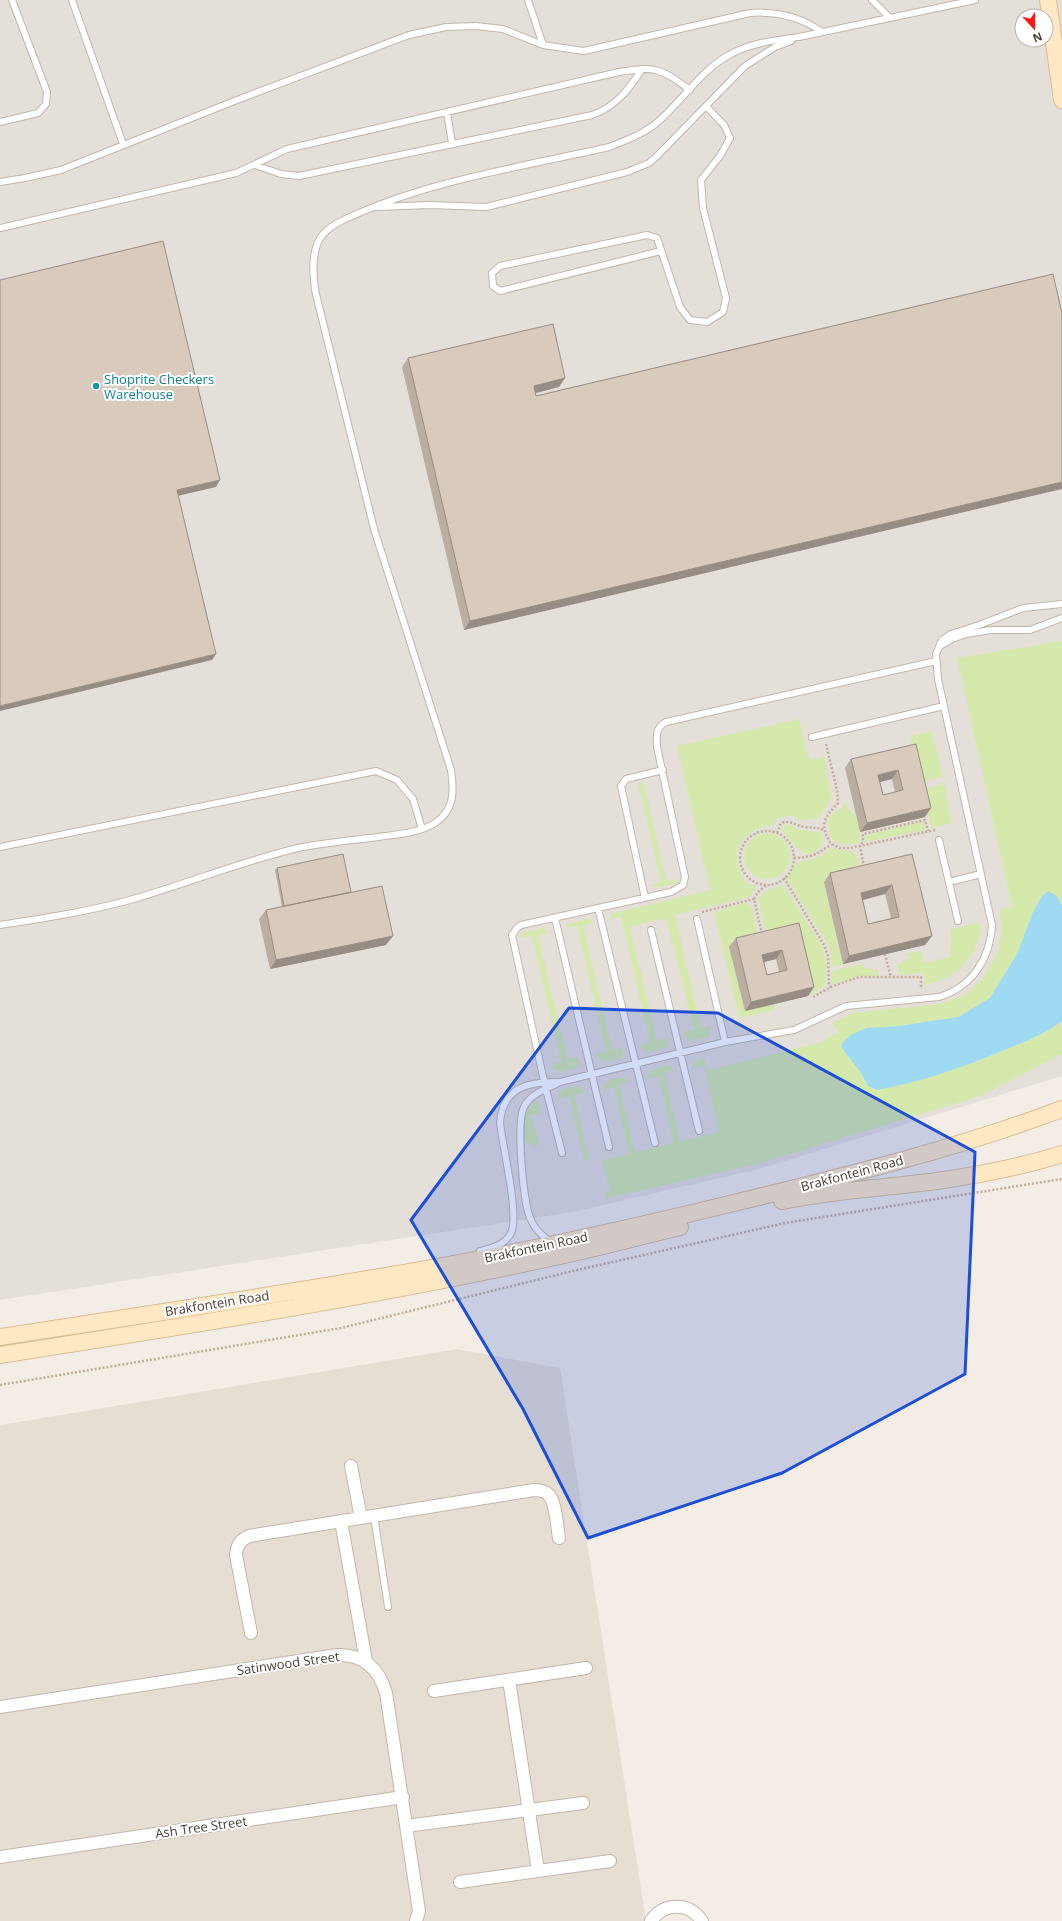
<svg xmlns="http://www.w3.org/2000/svg" width="1062" height="1921" font-family="'Open Sans',sans-serif">
  <style>
    .residential { fill: #e7ded3 }
    .industrial { fill: #e5dfda; fill-rule: evenodd }
    .green { fill: #d6e9ac }
    .water { fill: #9edbf3 }
    .lines { fill: none; stroke-linecap: round; stroke-linejoin: round }
    .lane-casing { stroke: #c2b6aa; stroke-width: 8 }
    .street-casing { stroke: #c2b6aa; stroke-width: 14 }
    .secondary-casing { stroke: #d8bd95; stroke-width: 18 }
    .path { stroke: #c1ad98; stroke-width: 2.5; stroke-dasharray: 2 2; stroke-linecap: butt }
    .lane { stroke: #fff; stroke-width: 6 }
    .street { stroke: #fff; stroke-width: 12 }
    .secondary { stroke: #ffe8c3; stroke-width: 16 }
    .wall { fill: #baaea3; fill-rule: evenodd }
    .shaded-wall { fill: #978d84 }
    .building { fill: #d8cabd; stroke: #978d84; fill-rule: evenodd }
    .marked { fill: #1d4ed8; fill-opacity: 0.2; stroke: #1d4ed8; stroke-width: 3; stroke-linejoin: round }
    .culture-dot { fill: #0f9aa8; stroke: #fff; stroke-width: 1.5 }
    .labels { text-anchor: middle; dominant-baseline: central; stroke-width: 4; stroke-linejoin: round; paint-order: stroke }
    .culture-label { font-size: 13px; fill: #0d838f; stroke: #fff; text-anchor: start }
    .street-label { font-size: 13px; fill: #463d34; stroke: #fff }
  </style>
  <rect width="100%" height="100%" fill="#f3ede5"/>
  <!-- residential -->
  <path class="residential" d="M 457,1349 L 560,1368 L 646,1921 L 0,1921 L 0,1425 Z"/>
  <!-- industrial -->
  <path class="industrial" d="M 0,0 L 1062,0 L 1062,1076 L 759,1169 L 573,1212 L 0,1300 ZM 1022,16 L 1046,16 L 1046,40 L 1022,40 Z"/>
  <!-- green -->
  <path class="green" d="M 1062,641 L 1062,906 L 1057,896 L 1048,891 L 1042,896 L 1033,912 L 1017,954 L 990,998 L 958,1017 L 899,1026 L 867,1028 L 841,1047 L 861,1073 L 868,1086 L 877,1090 C 920,1082 961,1068 1002,1051 C 1024,1042 1043,1035 1062,1021 L 1062,1054 L 980,1096 L 757,1164 L 606,1198 L 605,1193 L 610,1191 L 602,1160 L 629,1154 L 614,1087 L 603,1089 C 604,1078 621,1074 629,1081 L 619,1085 L 635,1152 L 673,1143 L 659,1076 L 648,1078 L 648,1074 C 652,1069 663,1065 670,1066 L 674,1071 L 664,1074 L 680,1142 L 719,1132 L 704,1066 L 693,1069 L 694,1062 L 704,1057 L 707,1070 L 818,1043 L 838,1032 L 832,1023 L 852,1013 L 939,1004 L 965,995 L 983,978 L 998,953 L 1001,930 L 1000,909 L 1012,907 L 957,658 Z
    M 799,719 L 808,756 L 812,760 L 824,757 L 832,795 L 827,806 L 817,819 L 800,820 L 788,815 L 778,818 L 772,826 C 751,827 733,841 738,864 C 739,870 741,876 745,881 C 748,883 753,885 756,887 L 750,897 L 675,915 L 701,1028 L 711,1025 L 709,1037 L 690,1041 L 686,1038 L 683,1032 L 694,1029 L 666,918 L 630,927 L 657,1040 L 667,1038 L 667,1047 L 651,1052 L 646,1052 L 642,1049 L 641,1045 L 650,1042 L 621,917 L 611,919 L 610,915 L 613,913 L 710,890 L 677,746 Z
    M 932,731 L 943,777 L 920,782 L 910,736 Z
    M 638,783 L 644,783 L 666,881 L 678,879 L 676,884 L 655,888 L 651,885 L 661,882 Z
    M 944,784 L 952,823 L 931,828 L 923,789 Z
    M 847,804 C 849,811 852,812 856,817 C 861,824 860,835 859,843 C 835,848 826,840 829,816 L 842,808 L 842,805 Z
    M 923,822 L 925,830 L 864,842 L 865,835 Z
    M 787,824 L 799,830 L 821,832 C 823,839 825,844 819,849 C 804,864 792,841 782,832 L 781,828 Z
    M744 856a23 23 0 1 1 46 0a23 23 0 1 1-46 0Z
    M 831,848 C 846,852 856,846 860,864 L 824,882 L 843,965 L 832,967 L 830,965 L 831,955 L 826,941 L 787,879 L 795,864 C 808,859 821,859 831,848 Z
    M 783,885 L 822,946 L 826,959 L 826,982 L 824,986 L 808,996 L 793,932 L 767,938 L 758,900 C 763,888 772,889 783,885 Z
    M 747,903 L 753,908 L 758,940 L 729,947 L 745,1011 L 773,1004 L 775,1010 L 739,1018 L 714,912 Z
    M 589,918 L 593,923 L 583,926 L 612,1050 L 623,1048 L 623,1057 C 615,1061 605,1064 597,1058 L 596,1054 L 606,1052 L 577,926 L 567,928 L 566,925 Z
    M 977,923 L 981,925 C 978,959 956,979 924,985 L 924,973 L 900,975 L 897,965 L 910,958 L 906,953 L 921,951 L 924,963 L 950,957 L 951,929 Z
    M 544,928 L 548,933 L 538,936 L 567,1059 L 578,1057 L 579,1062 L 578,1067 C 569,1071 560,1074 552,1068 L 551,1064 L 561,1062 L 532,936 L 521,938 L 521,935 L 524,932 Z
    M 864,964 L 865,968 L 878,970 L 879,976 L 857,976 L 834,984 L 831,982 L 832,972 L 834,970 Z
    M 575,1087 L 582,1087 L 584,1093 L 574,1095 L 589,1159 L 584,1160 L 569,1096 L 557,1099 C 559,1088 566,1088 575,1087 Z
    M 538,1100 L 541,1113 L 531,1115 L 539,1144 L 537,1147 L 526,1142 C 523,1125 521,1109 538,1100 Z"/>
  <!-- water -->
  <path class="water" d="M 1048,891 L 1057,896 L 1062,906 L 1062,1021 C 1043,1035 1024,1042 1002,1051 C 961,1068 920,1082 877,1090 L 868,1086 L 861,1073 L 841,1047 L 843,1042 L 852,1034 L 867,1028 L 899,1026 L 958,1017 L 990,998 L 1017,954 L 1033,912 L 1042,896 Z"/>
  <g class="lines">
    <defs>
      <path id="lane" d="M 72,0 L 123,144
        M 528,0 L 543,45
        M 872,0 L 889,17
        M 447,113 L 452,143
        M 0,122 L 38,113 L 46,104 L 47,92 L 12,0
        M 255,165 L 281,174 L 299,176 L 592,115 C 616,107 629,89 642,69
        M 0,182 L 25,178 L 61,170 L 237,100 L 409,35 L 446,27 L 476,26 L 503,29 L 543,45 L 584,51 L 750,13 C 777,11 800,16 822,32
        M 377,207 L 430,205 L 486,207 L 627,172 L 649,163 L 657,156 L 745,66 L 775,47 L 791,41
        M 0,228 L 236,173 L 287,149 L 619,72 C 656,66 660,68 690,90
        M 661,251 L 500,291 L 493,286 L 492,273 L 500,266 L 647,235 L 657,238 L 680,307 L 690,320 L 707,322 L 723,312 L 726,298 L 703,208 L 701,180 L 720,156 L 730,138 L 724,125 L 706,106
        M 940,646 L 952,639 L 966,634 L 991,630 L 1030,630 L 1062,618
        M 812,737 L 944,706
        M 939,840 L 958,921
        M 0,847 L 376,771 L 397,780 L 413,799 L 422,829
        M 949,882 L 981,874
        M 645,898 L 621,786 L 626,779 L 663,770
        M 598,908 L 655,1143
        M 555,918 L 609,1147
        M 697,919 L 725,1042
        M 0,925 C 46,918 92,911 137,898 C 191,882 243,861 298,848 C 327,842 357,840 385,836 C 401,834 421,832 435,823 C 455,810 454,790 451,770 L 374,529 L 315,290 C 313,274 311,251 321,237 C 330,224 346,219 359,213 C 438,179 526,166 609,147 C 627,140 646,133 660,120 C 682,100 703,69 729,55 C 750,43 775,40 799,37 L 975,0
        M 651,930 L 699,1131
        M 562,1153 L 544,1081 L 512,935 L 517,928 L 521,925 L 671,892 L 683,885 L 685,877 L 657,747 C 656,736 656,727 666,722 L 936,661
        M 551,1243 C 543,1236 535,1230 531,1220 C 523,1205 516,1122 524,1107 C 530,1094 546,1089 558,1083
        M 480,1251 C 492,1248 505,1245 511,1233 C 520,1216 502,1145 500,1122 C 503,1087 529,1081 560,1082 L 725,1042 L 794,1030 L 846,1006 L 939,997 C 972,987 990,959 992,925 L 938,679 L 936,654 L 942,640 L 951,634 L 979,625 L 1023,608 L 1062,604
        M 374,1516 L 388,1607"/>
      <path id="street" d="M 351,1466 L 361,1518
        M 341,1521 L 366,1661
        M 251,1633 L 236,1555 C 237,1545 240,1540 249,1536 L 534,1490 C 540,1490 545,1491 549,1495 C 556,1503 557,1527 559,1538
        M 509,1680 L 538,1871
        M 434,1691 L 586,1668
        M 0,1707 L 337,1655 C 363,1654 379,1668 386,1693 L 419,1911 L 416,1921
        M 406,1826 L 583,1803
        M 0,1857 L 403,1797
        M 460,1882 L 610,1861
        M 651,1921 C 664,1902 689,1902 702,1921"/>
      <path id="secondary" d="M 1048,0 L 1062,100
        M 782,1201 C 833,1190 885,1188 937,1181 C 979,1175 1021,1167 1062,1154
        M 0,1337 C 150,1314 299,1292 448,1265 C 546,1247 644,1225 742,1201 C 849,1175 958,1148 1062,1109
        M 0,1355 C 186,1326 371,1297 555,1257 C 597,1248 638,1237 680,1227"/>
    </defs>
    <!-- lane casing -->
    <use href="#lane" class="lane-casing"/>
    <!-- street casing -->
    <use href="#street" class="street-casing"/>
    <!-- secondary casing -->
    <use href="#secondary" class="secondary-casing"/>
    <!-- path -->
    <path class="path" d="M 826,744 L 837,790 L 838,803 C 824,818 819,825 831,844 L 840,848 L 850,848 L 935,830
      M740 858a27 27 0 1 1 54 0a27 27 0 1 1-54 0Z
      M 777,833 L 781,823 C 790,820 795,825 804,827 C 811,828 817,827 824,830
      M 794,858 C 809,858 819,854 831,844
      M 864,867 L 860,846 L 863,841 L 863,834 L 925,820 L 928,831
      M 784,878 L 824,945 L 828,956 L 829,984 L 831,988
      M 702,912 L 754,899
      M 762,934 L 754,899 L 758,892 L 767,885
      M 885,954 L 891,977
      M 813,997 L 833,986 L 859,977 L 921,977 L 921,988 L 922,988
      M 0,1385 L 341,1328 L 573,1271 L 785,1223 L 1062,1179"/>
    <!-- lane -->
    <use href="#lane" class="lane"/>
    <!-- street -->
    <use href="#street" class="street"/>
    <!-- secondary -->
    <use href="#secondary" class="secondary"/>
  </g>
  <!-- wall -->
  <path class="wall" d="M 1053,274 L 464,630 L 402,367 L 408,358 L 559,387 L 536,393 L 536,396 Z
    M 916,744 L 925,817 L 860,832 L 845,768 L 851,759 ZM 892,779 L 895,792 L 883,795 L 880,782 Z
    M 912,854 L 932,936 L 925,945 L 843,964 L 824,882 L 830,873 ZM 885,894 L 891,918 L 868,924 L 863,900 Z
    M 277,868 L 351,892 L 386,945 L 270,969 L 259,919 L 266,910 L 282,907 L 275,870 Z
    M 799,923 L 814,987 L 808,996 L 745,1011 L 729,947 L 736,938 ZM 776,959 L 779,972 L 767,975 L 764,962 Z"/>
  <!-- shaded-wall -->
  <path class="shaded-wall" d="M 565,378 L 559,387 L 528,395 L 534,386 Z
    M 220,480 L 216,487 L 173,497 L 177,490 Z
    M 1062,482 L 1062,489 L 464,630 L 470,621 Z
    M 216,654 L 212,660 L 0,711 L 0,706 Z
    M 898,770 L 892,779 L 872,784 L 878,775 Z
    M 931,808 L 925,817 L 860,832 L 867,823 Z
    M 892,885 L 885,894 L 855,902 L 861,893 Z
    M 393,936 L 386,945 L 270,969 L 276,960 Z
    M 932,936 L 925,945 L 843,964 L 849,956 Z
    M 782,950 L 776,959 L 756,964 L 762,955 Z
    M 814,987 L 808,996 L 745,1011 L 751,1002 Z"/>
  <!-- building -->
  <path class="building" d="M 163,241 L 220,480 L 177,490 L 216,654 L 0,706 L 0,280 Z
    M 1053,274 L 1062,313 L 1062,482 L 470,621 L 408,358 L 553,324 L 565,378 L 534,386 L 536,396 Z
    M 916,744 L 931,808 L 867,823 L 851,759 ZM 898,770 L 903,790 L 883,795 L 878,775 Z
    M 343,854 L 351,892 L 284,906 L 277,868 Z
    M 912,854 L 932,936 L 849,956 L 830,873 ZM 892,885 L 899,917 L 868,924 L 861,893 Z
    M 382,886 L 393,936 L 276,960 L 266,910 Z
    M 799,923 L 814,987 L 751,1002 L 736,938 ZM 782,950 L 787,970 L 767,975 L 762,955 Z"/>
  <!-- marked area -->
  <path class="marked" d="M 569,1008 L 718,1013 L 975,1152 L 965,1374 L 782,1473 L 588,1538 L 523,1409 L 411,1220 Z"/>
  <!-- markers -->
  <circle class="culture-dot" cx="96" cy="386" r="4"/>
  <g class="labels">
    <!-- culture labels -->
    <g class="culture-label">
      <text x="104" y="379">Shoprite Checkers<tspan x="104" dy="15">Warehouse</tspan></text>
    </g>
    <!-- street labels -->
    <g class="street-label">
      <text transform="translate(852 1173) rotate(-15)">Brakfontein Road</text>
      <text transform="translate(536 1247) rotate(-12)">Brakfontein Road</text>
      <text transform="translate(217 1303) rotate(-9)">Brakfontein Road</text>
      <text transform="translate(288 1663) rotate(-8)">Satinwood Street</text>
      <text transform="translate(201 1827) rotate(-8)">Ash Tree Street</text>
    </g>
  </g>
  <!-- north arrow -->
  <g transform="translate(1034 28) rotate(159)"><circle r="19" fill="#ffffff" stroke="#b5b1ae"/>
  <path d="M0-3L7 15L0 10L-7 15Z" fill="#ff1410"/>
  <text y="-6" font-size="11" font-weight="bold" text-anchor="middle" fill="#463d34">N</text>
  </g>
</svg>
